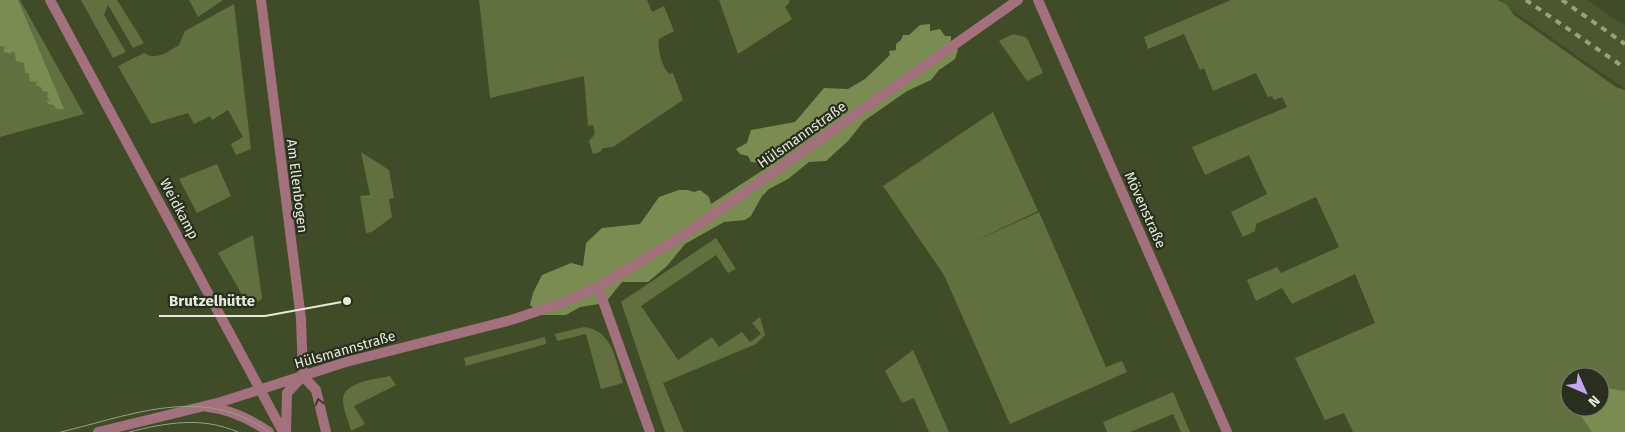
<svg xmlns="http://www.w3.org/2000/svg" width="1625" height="432" font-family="'Fira Sans',sans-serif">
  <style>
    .built { fill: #4b572e }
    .green { fill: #627040; fill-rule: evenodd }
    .forest { fill: #7a8c51 }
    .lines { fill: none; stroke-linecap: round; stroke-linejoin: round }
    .minor { stroke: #a2717d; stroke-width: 10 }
    .tram { stroke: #97a085; stroke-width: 1 }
    .rail { stroke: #97a085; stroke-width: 4; stroke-dasharray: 6 6; stroke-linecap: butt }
    .oneway { stroke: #413b32 }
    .labels { text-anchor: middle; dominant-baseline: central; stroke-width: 4.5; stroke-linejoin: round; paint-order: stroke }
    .street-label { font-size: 14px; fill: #e4ebd7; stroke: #292e1f }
    .leader { fill: none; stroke: #e4ebd7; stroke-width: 2 }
    .callout-dot { fill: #e4ebd7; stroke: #292e1f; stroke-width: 2 }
    .callout-label { font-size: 15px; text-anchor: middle; font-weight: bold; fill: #e4ebd7; stroke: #292e1f; stroke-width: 4.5; stroke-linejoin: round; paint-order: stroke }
  </style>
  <rect width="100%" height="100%" fill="#404b28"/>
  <!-- built -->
  <path class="built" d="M 1497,0 L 1587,0 L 1625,26 L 1625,89 Z"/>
  <!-- green -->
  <path class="green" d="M 0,0 L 20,0 L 84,114 L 0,137 Z
    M 81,0 L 117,0 L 144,43 L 133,48 L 108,5 L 104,15 L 126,52 L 113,58 Z
    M 189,0 L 223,0 L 198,17 Z
    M 479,0 L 647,0 L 652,12 L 664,6 L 674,31 L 659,39 C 657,49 662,66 669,74 L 673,73 L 683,100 L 613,147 L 603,148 L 600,152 L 593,154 L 589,141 L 595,134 L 593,125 L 588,126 L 584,76 L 490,98 Z
    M 719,0 L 789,0 L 790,2 L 785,7 L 792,19 L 738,54 Z
    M 1231,0 L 1497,0 L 1507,5 L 1514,15 L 1616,87 L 1625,90 L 1625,432 L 1353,432 L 1344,413 L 1325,420 L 1295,358 L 1375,323 L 1355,274 L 1292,304 L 1282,288 L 1256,301 L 1247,280 L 1277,267 L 1281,273 L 1339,247 L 1316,197 L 1256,224 L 1255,231 L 1243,237 L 1231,212 L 1267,194 L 1249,155 L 1205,175 L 1192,147 L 1287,107 L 1282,97 L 1274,100 L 1272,96 L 1268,97 L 1256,73 L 1213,91 L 1204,68 L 1200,70 L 1184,34 L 1148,49 L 1144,37 ZM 1570,377 L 1600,377 L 1600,407 L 1570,407 Z
    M 234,4 L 251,149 L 236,155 L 231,144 L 243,137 L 228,110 L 212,120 L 210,116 L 194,124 L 188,113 L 151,124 L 118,66 L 144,53 C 157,61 167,52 179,45 L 185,31 Z
    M 1013,34 L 1025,37 L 1028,40 L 1043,73 L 1027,81 L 999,41 Z
    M 993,112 L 1038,211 L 973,242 L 1039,212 L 1106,367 L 1122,361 L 1127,372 L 1010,424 L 944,275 L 883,186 Z
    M 361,152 L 389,170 L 394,198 L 389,199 L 392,217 L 372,232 L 366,233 L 360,196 L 370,195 Z
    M 217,164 L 231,196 L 197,213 L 179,179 Z
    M 253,235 L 262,297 L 261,300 L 248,305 L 218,253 Z
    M 716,238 L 736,269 L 728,273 L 716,255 L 641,306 L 678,360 L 712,337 L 719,347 L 742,332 L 750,342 L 761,334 L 752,323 L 760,317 L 765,335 L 756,344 L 663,383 L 684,432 L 665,432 L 621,302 Z
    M 584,327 C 613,331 615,359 623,383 L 601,389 L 586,334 L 557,341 L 555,334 Z
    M 545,337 L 546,344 L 466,366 L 464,358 Z
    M 913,350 L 949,432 L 929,432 L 914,398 L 902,403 L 885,371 Z
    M 390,376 L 396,385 L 354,406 L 365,424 L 351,431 C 349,421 343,411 343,400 C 342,382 377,379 390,376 Z
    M 1173,392 L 1190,432 L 1181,432 L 1173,414 L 1130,432 L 1107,432 L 1103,422 Z"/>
  <!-- forest -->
  <path class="forest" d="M 0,0 L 18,0 L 64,109 L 56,109 L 54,105 L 48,104 L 47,101 L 50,100 L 47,97 L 48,92 L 42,91 L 42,88 L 36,85 L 37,82 L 30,81 L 29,73 L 25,73 L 24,63 L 16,61 L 15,53 L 13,51 L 10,54 L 3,51 L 5,47 L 0,46 Z
    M 930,24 L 930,31 L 940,29 L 945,36 L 951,36 L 951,42 L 958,50 L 955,59 L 939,70 L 931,80 L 907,91 L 864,121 L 848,141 L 826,161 L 809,162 L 788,179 L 769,189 L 762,196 L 751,216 L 745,220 L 724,222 L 685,244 L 667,266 L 648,282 L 622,282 L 605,303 L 580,307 L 566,315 L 543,315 L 530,305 L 533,293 L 542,275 L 571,263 L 583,266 L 586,243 L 602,228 L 640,224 L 659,197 L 679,190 L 688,190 L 694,192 L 700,190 L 709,197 L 711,204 L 763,170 L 760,163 L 751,162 L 748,156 L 740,154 L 736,149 L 747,143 L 751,130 L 795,122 L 824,88 L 848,89 L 865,79 L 890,55 L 889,51 L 896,50 L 896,44 L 901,40 L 903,35 L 909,35 L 920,25 Z
    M 1600,387 L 1625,391 L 1625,432 L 1592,432 L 1581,416 L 1580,407 L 1600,407 Z"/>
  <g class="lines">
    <!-- minor -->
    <path class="minor" d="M 50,0 L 283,432
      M 261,0 L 301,319 L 303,376
      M 1038,0 L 1227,432
      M 598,287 L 650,432
      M 303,376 L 316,390 L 326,432
      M 207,407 C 230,409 250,419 269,432
      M 98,432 L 221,402 L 346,362 L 511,320 L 562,303 L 598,287 L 687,233 L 1018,0
      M 286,432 L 287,393 L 302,377"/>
    <!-- tram -->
    <path class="tram" d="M 61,432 C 132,415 204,384 269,432
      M 129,432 C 166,423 201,416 238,432"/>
    <!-- rail -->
    <path class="rail" d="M 1526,0 L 1625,68
      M 1562,0 L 1625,44"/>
  </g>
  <!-- one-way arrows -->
  <defs><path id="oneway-chevron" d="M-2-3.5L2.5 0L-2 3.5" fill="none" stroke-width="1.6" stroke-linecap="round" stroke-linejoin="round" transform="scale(1.25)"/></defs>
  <use class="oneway" href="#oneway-chevron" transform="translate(319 402) rotate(-103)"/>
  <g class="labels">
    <!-- street labels -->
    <g class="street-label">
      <text transform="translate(802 135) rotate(-35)">Hülsmannstraße</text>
      <text transform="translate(297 186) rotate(83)">Am Ellenbogen</text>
      <text transform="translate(179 209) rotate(62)">Weidkamp</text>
      <text transform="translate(1145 210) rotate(66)">Mövenstraße</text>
      <text transform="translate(345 350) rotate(-16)">Hülsmannstraße</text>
    </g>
  </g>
  <!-- callouts -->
  <path class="leader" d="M347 301L265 316H159"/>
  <circle class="callout-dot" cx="347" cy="301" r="5"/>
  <g class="callout-label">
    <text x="212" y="306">Brutzelhütte</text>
  </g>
  <!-- north arrow -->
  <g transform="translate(1585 392) rotate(135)"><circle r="24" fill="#292e1f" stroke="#747a69"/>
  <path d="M0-4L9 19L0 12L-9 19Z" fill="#c5a7f1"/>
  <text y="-8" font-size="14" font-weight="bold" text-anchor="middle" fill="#e4ebd7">N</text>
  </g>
</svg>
